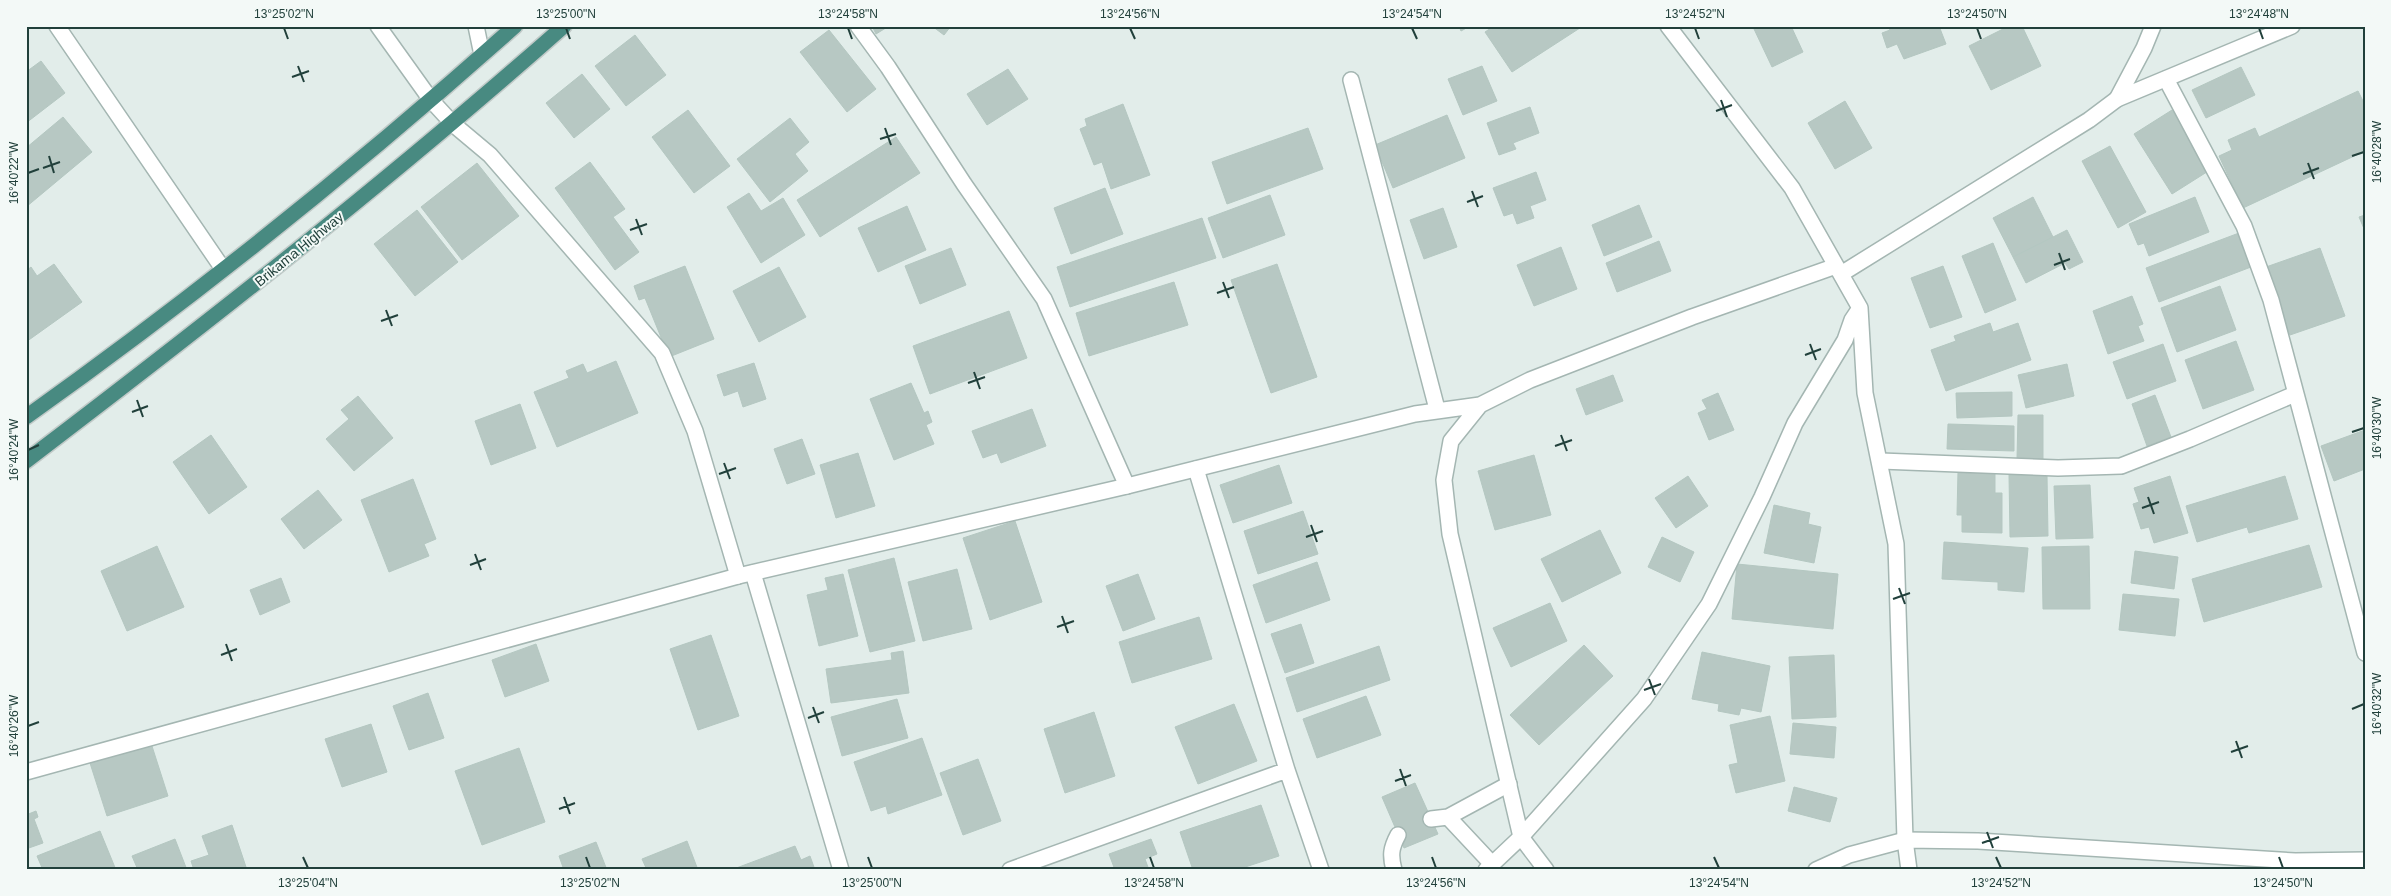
<svg xmlns="http://www.w3.org/2000/svg" width="2391" height="896" font-family="Helvetica,sans-serif">
  <style>
    .building { fill: #b7c8c3; stroke: #b4c7c1 }
    .lines { fill: none; stroke-linecap: round; stroke-linejoin: round }
    .service-casing { stroke: #a4b6b2; stroke-width: 18 }
    .minor-casing { stroke: #a4b6b2; stroke-width: 18 }
    .tertiary-casing { stroke: #a4b6b2; stroke-width: 18 }
    .trunk-casing { stroke: #c1cac8; stroke-width: 18 }
    .service { stroke: #fff; stroke-width: 15 }
    .minor { stroke: #fff; stroke-width: 15 }
    .tertiary { stroke: #fff; stroke-width: 15 }
    .trunk { stroke: #488a81; stroke-width: 15 }
    .ticks { fill: none; stroke: #21403b; stroke-width: 2 }
    .labels { text-anchor: middle; dominant-baseline: central; stroke-width: 4; stroke-linejoin: round; paint-order: stroke }
    .street-label { font-size: 14px; fill: #21403b; stroke: #f3f9f7 }
    .neatline { fill: none; stroke: #21403b; stroke-width: 2 }
    .ticks-label { font-size: 12px; text-anchor: middle; fill: #21403b }
  </style>
  <rect width="100%" height="100%" fill="#e2edea"/>
  <!-- building -->
  <path class="building" d="M 872,26 L 889,26 L 876,34 Z
    M 932,26 L 951,26 L 944,35 Z
    M 1459,26 L 1470,26 L 1461,31 Z
    M 1494,26 L 1583,26 L 1512,72 L 1485,32 Z
    M 1759,26 L 1791,26 L 1803,52 L 1772,67 L 1754,29 Z
    M 1888,26 L 1939,26 L 1946,44 L 1904,59 L 1897,44 L 1887,48 L 1882,33 L 1890,30 Z
    M 2009,26 L 2022,26 L 2041,66 L 1991,90 L 1969,46 Z
    M 829,30 L 876,89 L 847,112 L 800,52 Z
    M 635,35 L 666,75 L 626,106 L 595,66 Z
    M 41,61 L 65,93 L 26,123 L 26,72 Z
    M 1482,66 L 1497,101 L 1463,115 L 1448,79 Z
    M 2241,67 L 2255,95 L 2206,118 L 2192,90 Z
    M 1008,69 L 1028,99 L 987,125 L 967,94 Z
    M 582,74 L 610,109 L 574,138 L 546,103 Z
    M 2358,91 L 2365,105 L 2365,151 L 2243,208 L 2219,156 L 2232,150 L 2228,140 L 2255,128 L 2259,137 Z
    M 1845,101 L 1872,148 L 1835,169 L 1808,123 Z
    M 1123,104 L 1150,175 L 1111,189 L 1102,162 L 1094,165 L 1080,129 L 1087,126 L 1085,119 Z
    M 1530,107 L 1539,133 L 1513,143 L 1516,149 L 1499,155 L 1487,123 Z
    M 688,110 L 730,166 L 694,193 L 652,137 Z
    M 2172,110 L 2210,170 L 2172,194 L 2134,134 Z
    M 1447,115 L 1465,158 L 1393,188 L 1375,145 Z
    M 63,117 L 92,152 L 26,207 L 26,148 Z
    M 790,118 L 809,142 L 795,154 L 808,171 L 770,202 L 737,159 Z
    M 1308,128 L 1323,169 L 1227,204 L 1212,162 Z
    M 896,137 L 920,173 L 820,237 L 797,200 Z
    M 2110,146 L 2146,212 L 2118,228 L 2082,161 Z
    M 590,162 L 625,209 L 613,217 L 639,252 L 615,270 L 555,188 Z
    M 477,163 L 519,216 L 462,260 L 421,207 Z
    M 1536,172 L 1546,200 L 1530,206 L 1534,218 L 1517,224 L 1513,213 L 1504,216 L 1493,188 Z
    M 1105,188 L 1123,234 L 1071,254 L 1054,208 Z
    M 749,193 L 761,211 L 783,198 L 805,235 L 761,263 L 727,207 Z
    M 1270,195 L 1285,235 L 1223,258 L 1208,218 Z
    M 2033,197 L 2053,237 L 2013,257 L 1993,218 Z
    M 2195,197 L 2209,232 L 2149,256 L 2144,243 L 2138,245 L 2129,224 Z
    M 1639,205 L 1652,237 L 1604,256 L 1592,225 Z
    M 907,206 L 926,250 L 878,272 L 858,228 Z
    M 1443,208 L 1457,247 L 1424,259 L 1410,220 Z
    M 417,210 L 458,262 L 415,296 L 374,244 Z
    M 2365,215 L 2365,231 L 2359,217 Z
    M 1202,218 L 1216,258 L 1070,307 L 1057,267 Z
    M 2067,230 L 2083,262 L 2069,269 L 2065,263 L 2026,283 L 2013,257 Z
    M 2239,233 L 2251,267 L 2159,302 L 2146,268 Z
    M 1659,241 L 1671,271 L 1617,292 L 1606,263 Z
    M 1993,243 L 2016,300 L 1985,313 L 1962,256 Z
    M 1561,247 L 1577,289 L 1534,306 L 1517,265 Z
    M 951,248 L 966,285 L 920,304 L 905,266 Z
    M 2320,248 L 2345,316 L 2290,335 L 2266,267 Z
    M 54,264 L 82,302 L 26,342 L 26,271 L 31,267 L 37,276 Z
    M 1277,264 L 1317,377 L 1271,393 L 1231,280 Z
    M 685,266 L 714,339 L 669,357 L 645,298 L 639,300 L 634,286 Z
    M 1943,266 L 1962,317 L 1930,328 L 1911,278 Z
    M 779,267 L 806,317 L 759,342 L 733,291 Z
    M 1174,282 L 1188,325 L 1089,356 L 1076,313 Z
    M 2220,286 L 2236,330 L 2177,352 L 2161,308 Z
    M 2132,296 L 2143,324 L 2138,326 L 2144,341 L 2108,354 L 2093,311 Z
    M 1009,311 L 1027,358 L 930,394 L 913,346 Z
    M 1990,323 L 1993,332 L 2018,323 L 2031,360 L 1946,391 L 1931,350 L 1956,341 L 1954,336 Z
    M 2236,341 L 2254,390 L 2203,409 L 2185,360 Z
    M 2163,344 L 2176,381 L 2127,399 L 2113,362 Z
    M 616,361 L 638,413 L 557,447 L 534,392 L 569,378 L 566,371 L 583,364 L 587,373 Z
    M 754,363 L 766,399 L 743,407 L 738,391 L 724,396 L 717,375 Z
    M 2067,364 L 2074,396 L 2026,408 L 2018,375 Z
    M 1613,375 L 1623,401 L 1586,415 L 1576,389 Z
    M 911,383 L 924,413 L 928,411 L 932,422 L 926,425 L 934,444 L 894,460 L 870,399 Z
    M 2012,392 L 2012,416 L 1957,418 L 1956,393 Z
    M 1718,393 L 1734,430 L 1709,440 L 1698,413 L 1707,409 L 1702,400 Z
    M 2155,395 L 2171,437 L 2147,446 L 2132,404 Z
    M 358,396 L 393,438 L 354,471 L 326,439 L 349,419 L 341,410 Z
    M 520,404 L 536,448 L 491,465 L 475,421 Z
    M 1032,409 L 1046,446 L 1001,463 L 997,453 L 983,458 L 972,431 Z
    M 2018,415 L 2043,415 L 2043,459 L 2017,459 Z
    M 1948,424 L 2014,426 L 2014,451 L 1947,449 Z
    M 2365,430 L 2365,469 L 2334,481 L 2321,446 Z
    M 211,435 L 247,487 L 209,514 L 173,462 Z
    M 802,439 L 815,474 L 787,484 L 774,449 Z
    M 858,453 L 875,506 L 836,518 L 820,465 Z
    M 1534,455 L 1551,515 L 1495,530 L 1478,471 Z
    M 1279,465 L 1292,503 L 1233,523 L 1220,485 Z
    M 1958,471 L 1995,472 L 1995,493 L 2002,493 L 2002,533 L 1962,532 L 1962,515 L 1957,515 Z
    M 2009,475 L 2047,475 L 2048,536 L 2010,537 Z
    M 1688,476 L 1708,506 L 1676,528 L 1655,498 Z
    M 2170,476 L 2188,533 L 2154,543 L 2149,527 L 2141,529 L 2133,504 L 2139,502 L 2134,488 Z
    M 2285,476 L 2298,519 L 2249,533 L 2247,527 L 2197,542 L 2186,506 Z
    M 413,479 L 436,539 L 424,544 L 429,556 L 389,572 L 361,500 Z
    M 2090,485 L 2093,538 L 2056,539 L 2054,486 Z
    M 318,490 L 342,520 L 304,549 L 281,519 Z
    M 1774,505 L 1810,513 L 1808,524 L 1821,527 L 1814,563 L 1764,553 Z
    M 1303,511 L 1318,554 L 1258,574 L 1244,531 Z
    M 1015,521 L 1042,602 L 990,620 L 963,538 Z
    M 1600,530 L 1621,573 L 1562,602 L 1541,559 Z
    M 1662,537 L 1694,552 L 1680,582 L 1648,567 Z
    M 1944,542 L 2028,548 L 2024,592 L 1998,590 L 1998,582 L 1942,579 Z
    M 2309,545 L 2322,587 L 2204,622 L 2192,579 Z
    M 157,546 L 184,607 L 127,631 L 101,571 Z
    M 2089,546 L 2090,609 L 2043,609 L 2042,547 Z
    M 2135,551 L 2178,557 L 2174,589 L 2131,583 Z
    M 894,558 L 915,641 L 870,652 L 848,570 Z
    M 1317,562 L 1330,600 L 1266,623 L 1253,585 Z
    M 1737,564 L 1838,574 L 1833,629 L 1732,619 Z
    M 957,569 L 972,629 L 923,641 L 908,582 Z
    M 843,574 L 858,636 L 819,646 L 807,595 L 828,590 L 825,578 Z
    M 1138,574 L 1155,619 L 1123,631 L 1106,586 Z
    M 281,578 L 290,602 L 260,615 L 250,590 Z
    M 2123,594 L 2179,599 L 2175,636 L 2119,630 Z
    M 1550,603 L 1567,641 L 1511,667 L 1493,628 Z
    M 1199,617 L 1212,659 L 1132,683 L 1119,642 Z
    M 1301,624 L 1314,663 L 1285,673 L 1271,634 Z
    M 711,635 L 739,716 L 698,730 L 670,649 Z
    M 536,644 L 549,681 L 505,697 L 492,660 Z
    M 1584,645 L 1613,676 L 1539,745 L 1510,715 Z
    M 1379,646 L 1390,680 L 1297,712 L 1286,678 Z
    M 903,651 L 909,693 L 831,703 L 826,669 L 892,660 L 891,653 Z
    M 1702,652 L 1770,666 L 1761,712 L 1741,708 L 1739,715 L 1718,711 L 1719,704 L 1692,699 Z
    M 1834,655 L 1836,717 L 1792,719 L 1789,657 Z
    M 428,693 L 444,738 L 409,750 L 393,706 Z
    M 1366,696 L 1381,735 L 1317,758 L 1303,719 Z
    M 897,699 L 908,738 L 842,756 L 831,717 Z
    M 1234,704 L 1257,761 L 1198,784 L 1175,727 Z
    M 1094,712 L 1115,776 L 1065,793 L 1044,729 Z
    M 1770,716 L 1785,781 L 1736,793 L 1729,765 L 1738,763 L 1730,725 Z
    M 1793,723 L 1836,727 L 1834,758 L 1790,754 Z
    M 371,724 L 387,772 L 342,787 L 325,739 Z
    M 922,738 L 942,795 L 888,814 L 886,806 L 871,811 L 854,762 Z
    M 151,743 L 168,796 L 107,816 L 90,763 Z
    M 519,748 L 545,822 L 482,845 L 455,771 Z
    M 978,759 L 1001,821 L 963,835 L 940,773 Z
    M 1415,783 L 1438,834 L 1404,848 L 1382,797 Z
    M 1794,787 L 1837,798 L 1830,822 L 1788,811 Z
    M 1261,805 L 1279,856 L 1236,870 L 1193,870 L 1180,832 Z
    M 36,811 L 38,817 L 34,819 L 43,843 L 26,849 L 26,815 Z
    M 232,825 L 247,870 L 194,870 L 191,861 L 209,855 L 202,836 Z
    M 100,831 L 116,870 L 43,870 L 37,856 Z
    M 175,839 L 187,870 L 138,870 L 132,856 Z
    M 1151,839 L 1157,854 L 1145,859 L 1149,870 L 1115,870 L 1109,854 Z
    M 687,841 L 698,870 L 647,870 L 642,859 Z
    M 596,842 L 607,870 L 564,870 L 559,856 Z
    M 795,846 L 801,860 L 810,856 L 815,870 L 731,870 Z"/>
  <g class="lines">
    <defs>
      <path id="service" d="M 476,26 L 482,55
        M 1448,817 L 1509,784
        M 1431,819 L 1448,817 L 1492,864
        M 1394,870 C 1390,855 1391,848 1398,835"/>
      <path id="minor" d="M 57,26 L 223,269
        M 378,26 L 431,100 L 453,124 L 490,155 L 662,353 L 695,431 L 738,576
        M 858,26 L 888,67 L 964,184 L 1044,299 L 1127,486
        M 2166,79 L 2244,226 L 2271,300 L 2365,653
        M 1351,80 L 1437,409
        M 2117,99 L 2144,48 L 2153,26
        M 1881,461 L 2058,468 L 2121,466 L 2190,439 L 2295,394
        M 1196,469 L 1287,770 L 1321,870
        M 753,573 L 841,870
        M 1521,837 L 1546,870
        M 1010,870 L 1287,770
        M 1816,870 L 1849,855 L 1905,840 L 1978,841 L 2295,861 L 2365,860"/>
      <path id="tertiary" d="M 1668,26 L 1792,188 L 1860,308 L 1865,393 L 1896,544 L 1905,840 L 1909,870
        M 1841,274 L 2089,120 L 2117,99 L 2292,26
        M 26,772 L 738,576 L 1127,486 L 1415,414 L 1480,405
        M 1521,837 L 1450,534 L 1444,480 L 1451,441 L 1480,405 L 1530,380 L 1692,317 L 1836,266
        M 1486,870 L 1521,837 L 1644,699 L 1709,604 L 1762,497 L 1795,423 L 1845,340 L 1852,320 L 1860,308"/>
      <path id="trunk" d="M 26,417 C 196,296 359,165 515,26
        M 26,461 C 210,321 391,179 564,26"/>
    </defs>
    <!-- service casing -->
    <use href="#service" class="service-casing"/>
    <!-- minor casing -->
    <use href="#minor" class="minor-casing"/>
    <!-- tertiary casing -->
    <use href="#tertiary" class="tertiary-casing"/>
    <!-- trunk casing -->
    <use href="#trunk" class="trunk-casing"/>
    <!-- service -->
    <use href="#service" class="service"/>
    <!-- minor -->
    <use href="#minor" class="minor"/>
    <!-- tertiary -->
    <use href="#tertiary" class="tertiary"/>
    <!-- trunk -->
    <use href="#trunk" class="trunk"/>
  </g>
  <!-- ticks -->
  <path class="ticks" d="M 284,28 L 288,39M 566,28 L 570,39M 848,28 L 852,39M 1130,28 L 1135,39M 1412,28 L 1417,39M 1695,28 L 1699,39M 1977,28 L 1981,39M 2259,28 L 2263,39M 298,66 L 304,82M 292,77 L 309,71M 1721,100 L 1727,117M 1716,111 L 1732,105M 885,128 L 891,145M 880,139 L 896,134M 49,156 L 54,173M 2352,156 L 2364,152M 2308,163 L 2314,179M 43,168 L 60,162M 28,173 L 39,169M 2303,174 L 2319,168M 1472,191 L 1478,207M 1467,202 L 1483,196M 636,219 L 642,235M 630,230 L 647,224M 2059,253 L 2065,270M 2054,265 L 2070,259M 1223,282 L 1229,298M 1217,293 L 1234,287M 386,310 L 392,326M 381,321 L 398,315M 1810,344 L 1816,360M 1805,355 L 1821,349M 974,372 L 980,389M 968,383 L 985,377M 137,400 L 143,417M 132,412 L 148,406M 2352,432 L 2364,428M 1561,435 L 1567,451M 1555,446 L 1572,440M 28,450 L 39,445M 724,463 L 730,479M 719,474 L 736,468M 2148,497 L 2154,514M 2142,508 L 2159,502M 1311,525 L 1317,542M 1306,537 L 1323,531M 475,554 L 481,570M 470,565 L 486,559M 1899,588 L 1905,604M 1893,599 L 1910,593M 1062,616 L 1068,633M 1057,627 L 1074,621M 226,644 L 232,661M 221,655 L 237,649M 1649,679 L 1655,695M 1644,690 L 1661,684M 813,707 L 819,723M 2352,709 L 2364,704M 808,718 L 824,712M 28,726 L 39,722M 2236,741 L 2242,758M 2231,752 L 2248,746M 1400,769 L 1406,786M 1395,781 L 1411,775M 564,797 L 570,814M 559,809 L 575,803M 1987,832 L 1993,848M 1982,843 L 1999,837M 303,857 L 308,868M 586,857 L 590,868M 868,857 L 872,868M 1150,857 L 1154,868M 1432,857 L 1436,868M 1714,857 L 1719,868M 1996,857 L 2001,868M 2279,857 L 2283,868"/>
  <g class="labels">
    <!-- street labels -->
    <g class="street-label">
      <text transform="translate(299 249) rotate(-39)">Brikama Highway</text>
    </g>
  </g>
  <!-- border -->
  <rect width="2391" height="896" fill="none" stroke="#f3f9f7" stroke-width="55"/>
  <rect x="28" y="28" width="2336" height="840" class="neatline"/>
  <g class="ticks-label">
    <text x="284" y="18">13°25'02"N</text>
    <text x="566" y="18">13°25'00"N</text>
    <text x="848" y="18">13°24'58"N</text>
    <text x="1130" y="18">13°24'56"N</text>
    <text x="1412" y="18">13°24'54"N</text>
    <text x="1695" y="18">13°24'52"N</text>
    <text x="1977" y="18">13°24'50"N</text>
    <text x="2259" y="18">13°24'48"N</text>
    <text transform="translate(2377 152) rotate(-90)" y="4">16°40'28"W</text>
    <text transform="translate(14 173) rotate(-90)" y="4">16°40'22"W</text>
    <text transform="translate(2377 428) rotate(-90)" y="4">16°40'30"W</text>
    <text transform="translate(14 450) rotate(-90)" y="4">16°40'24"W</text>
    <text transform="translate(2377 704) rotate(-90)" y="4">16°40'32"W</text>
    <text transform="translate(14 726) rotate(-90)" y="4">16°40'26"W</text>
    <text x="308" y="887">13°25'04"N</text>
    <text x="590" y="887">13°25'02"N</text>
    <text x="872" y="887">13°25'00"N</text>
    <text x="1154" y="887">13°24'58"N</text>
    <text x="1436" y="887">13°24'56"N</text>
    <text x="1719" y="887">13°24'54"N</text>
    <text x="2001" y="887">13°24'52"N</text>
    <text x="2283" y="887">13°24'50"N</text>
  </g>
</svg>
